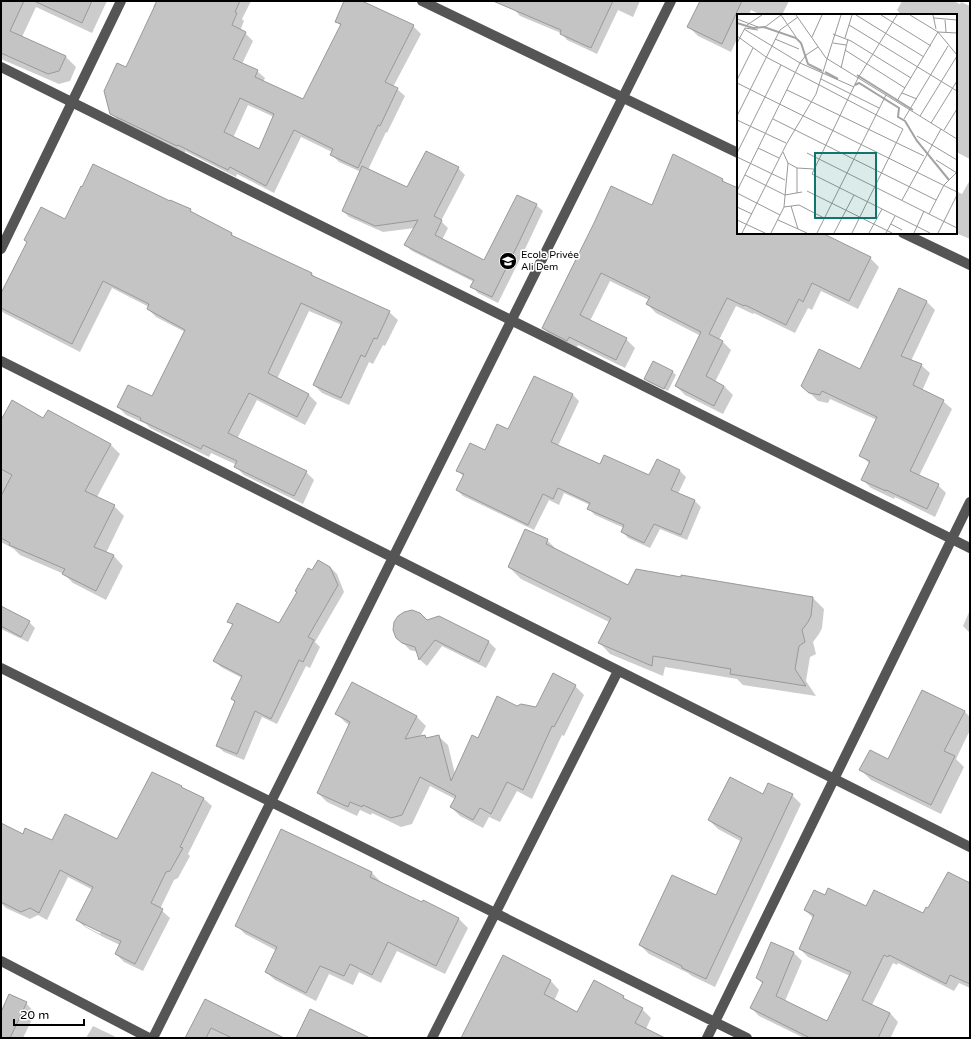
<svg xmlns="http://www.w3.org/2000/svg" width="971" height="1039" font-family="'Varela Round',sans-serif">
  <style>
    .shadow { fill: #0003; fill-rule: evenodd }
    .building { fill: #c4c4c4; stroke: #999; fill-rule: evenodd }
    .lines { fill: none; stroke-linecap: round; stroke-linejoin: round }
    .minor { stroke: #555; stroke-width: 10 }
    .labels { text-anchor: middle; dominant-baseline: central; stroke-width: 3.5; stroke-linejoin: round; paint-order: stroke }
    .poi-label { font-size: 10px; fill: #000; stroke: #fff; text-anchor: start }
    .inset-river { fill: none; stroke: #a3a3a3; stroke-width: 2 }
    .inset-road { fill: none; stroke: #999; stroke-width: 1 }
    .view { fill: #0f766e; fill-opacity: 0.15; stroke: #0f766e; stroke-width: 2 }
    .inset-edge { fill: none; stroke: #000; stroke-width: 2 }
  </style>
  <rect width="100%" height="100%" fill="#fff"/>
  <!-- shadow -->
  <path class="shadow" d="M 1,1 L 107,1 L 92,33 L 36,7 L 22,37 L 66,57 L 76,67 L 70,81 L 59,84 L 1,59 Z
    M 156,1 L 251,1 L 242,19 L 244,21 L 240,31 L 245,33 L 253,41 L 242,64 L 257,71 L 265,78 L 263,82 L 304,100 L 341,26 L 336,21 L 345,1 L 359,1 L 413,26 L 421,34 L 393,87 L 397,89 L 405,96 L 387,133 L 386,132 L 368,170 L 408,188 L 426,153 L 458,168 L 465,175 L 441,221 L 448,228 L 442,240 L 484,261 L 536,205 L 543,211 L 526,247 L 498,303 L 478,293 L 472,286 L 474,282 L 412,251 L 405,245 L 415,228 L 383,232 L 349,217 L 343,211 L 361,172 L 339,162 L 331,154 L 332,152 L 301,137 L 274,193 L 237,174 L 236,177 L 185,151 L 185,153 L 119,121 L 111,113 L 126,68 L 155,8 L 153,7 ZM 248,105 L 274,117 L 259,151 L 233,138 Z
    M 517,1 L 640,1 L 633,17 L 618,10 L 597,54 L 567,40 L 561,33 L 520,16 L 514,9 Z
    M 703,1 L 789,1 L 782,15 L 761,15 L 751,10 L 749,15 L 738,15 L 738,37 L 731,52 L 698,36 L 689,27 Z
    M 902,1 L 953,1 L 960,4 L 961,2 L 970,6 L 970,159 L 956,152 L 956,15 L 901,15 L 897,10 Z
    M 673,155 L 723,180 L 726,184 L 738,189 L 738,233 L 819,233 L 870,258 L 879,267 L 858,309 L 821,291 L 812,310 L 808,308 L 795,333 L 754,313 L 753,314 L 736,306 L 719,340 L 722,341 L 731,350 L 715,382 L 724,386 L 733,395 L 723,414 L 685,395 L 676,386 L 701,336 L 656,313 L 647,304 L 649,300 L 610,281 L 590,321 L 626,339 L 635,348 L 625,368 L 578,345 L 576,349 L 552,337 L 543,328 L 653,206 Z
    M 970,180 L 970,239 L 956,233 L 956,191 L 962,194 Z
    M 170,202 L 190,210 L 196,216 L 232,234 L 234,237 L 312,274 L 317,279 L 389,312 L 398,320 L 385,346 L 383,345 L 373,364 L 369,362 L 349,405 L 322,393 L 314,385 L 342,325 L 309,311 L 277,379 L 309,395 L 317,403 L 305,425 L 257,400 L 237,439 L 306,472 L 314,480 L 303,504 L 244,475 L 236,467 L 237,465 L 211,453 L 209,457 L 150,428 L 146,424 L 126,415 L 118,407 L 152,398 L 185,332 L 156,317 L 148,309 L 149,307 L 112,288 L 80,352 L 4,313 L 1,310 L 1,295 L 65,220 Z
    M 899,289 L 927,302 L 935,310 L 911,361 L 921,365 L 930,373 L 922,391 L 943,401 L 952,409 L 919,476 L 938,485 L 946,493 L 935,517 L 895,497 L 894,499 L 871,488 L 862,479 L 870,464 L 860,455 L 877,420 L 830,399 L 828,403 L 818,401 L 803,386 L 860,370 Z
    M 653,363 L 673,372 L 676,375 L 668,391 L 648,382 L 645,378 Z
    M 534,377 L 573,395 L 579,401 L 558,446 L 601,465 L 650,476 L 680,471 L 686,477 L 678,494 L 695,501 L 701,507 L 687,540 L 660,529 L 650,548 L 628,538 L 622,531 L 624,528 L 595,515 L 588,508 L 590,505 L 564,493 L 559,505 L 549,500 L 534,530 L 463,496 L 457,490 L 464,477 L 457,470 L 486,452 L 509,431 Z
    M 43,420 L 110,444 L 120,454 L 97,497 L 114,506 L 124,516 L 106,553 L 114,556 L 123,566 L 106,600 L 73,583 L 64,574 L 20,555 L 14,549 L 1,542 L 1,422 Z
    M 547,540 L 559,552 L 628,587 L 813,598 L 824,609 L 822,628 L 819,634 L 813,642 L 816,654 L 810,657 L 806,681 L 816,696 L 743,685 L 737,679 L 665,667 L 663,676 L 610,654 L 599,642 L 609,622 L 521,579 L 509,567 Z
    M 330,567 L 337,574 L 344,592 L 315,642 L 320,647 L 310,668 L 306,666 L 277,724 L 262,717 L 244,760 L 224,752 L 217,746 L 235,702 L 232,699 L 242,678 L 221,667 L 215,661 L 233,626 L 228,621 L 279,624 L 312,572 Z
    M 1,607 L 29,622 L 35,628 L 28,642 L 1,629 Z
    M 970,610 L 970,633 L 963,626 Z
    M 439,617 L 489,642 L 496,649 L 486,668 L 442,646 L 427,666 L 420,660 L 418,652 L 410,650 L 397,637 L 427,621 Z
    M 353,684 L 417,717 L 426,726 L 420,737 L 425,736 L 428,739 L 438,736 L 448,745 L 455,774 L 479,739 L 517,707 L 537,708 L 575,686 L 584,695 L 564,736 L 562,735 L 532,799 L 517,791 L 500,822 L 489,817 L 483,828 L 460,816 L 451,807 L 455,799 L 430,786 L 412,824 L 401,827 L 372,813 L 371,815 L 360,810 L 357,816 L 327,802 L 318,793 L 350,725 L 346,723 L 337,714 Z
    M 964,711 L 970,717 L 970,730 L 956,759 L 964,767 L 941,814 L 871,780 L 861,770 L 888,760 Z
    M 181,786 L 185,790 L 204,799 L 212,806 L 188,854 L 190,856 L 178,878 L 174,880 L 160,909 L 170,918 L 143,971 L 124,962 L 116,954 L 120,945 L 105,938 L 85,927 L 77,920 L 93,890 L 68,877 L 47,920 L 38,915 L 30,919 L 6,908 L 1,903 L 1,824 L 23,835 L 52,841 L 118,840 ZM 85,924 L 101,932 L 100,934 L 85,926 Z
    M 764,795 L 792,795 L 801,804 L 715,987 L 692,976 L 688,973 L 649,954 L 640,945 L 716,896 L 742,842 L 718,829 L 709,820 Z
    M 281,830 L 372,873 L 381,882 L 380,883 L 423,903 L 424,902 L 459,919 L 468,928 L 445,974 L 397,951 L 381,983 L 359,972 L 353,985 L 329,974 L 316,1001 L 275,980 L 266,972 L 277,951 L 245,934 L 236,925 Z
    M 970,884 L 970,988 L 959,983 L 954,991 L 898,963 L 897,965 L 893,963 L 872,1005 L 890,1013 L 898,1022 L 891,1037 L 892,1038 L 804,1038 L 759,1016 L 751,1008 L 763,984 L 757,978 L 794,953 L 802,961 L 785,1001 L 827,1022 L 850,976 L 808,957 L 800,949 L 813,918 L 805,910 L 825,896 L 867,907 L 923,914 L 929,910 Z
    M 550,980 L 559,990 L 554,1001 L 578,1014 L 623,997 L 629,1003 L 642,1009 L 651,1018 L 646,1029 L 662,1038 L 462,1038 Z
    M 205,1000 L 282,1038 L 186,1038 Z
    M 26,1003 L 35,1013 L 23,1038 L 1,1038 L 1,1014 Z
    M 93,1026 L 114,1036 L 115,1038 L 86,1038 Z"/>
  <!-- building -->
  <path class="building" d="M 1,1 L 24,1 L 10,31 L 66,56 L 59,71 L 48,74 L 1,53 Z
    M 34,1 L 92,1 L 82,23 Z
    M 157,1 L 240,1 L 235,12 L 237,13 L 232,25 L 246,32 L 233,59 L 258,70 L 255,77 L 303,99 L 341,24 L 335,22 L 344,1 L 362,1 L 414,25 L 385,82 L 398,88 L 380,126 L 378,125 L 358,168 L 330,155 L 333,149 L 294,130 L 266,186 L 230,167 L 228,170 L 178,145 L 177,146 L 110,114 L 104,91 L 117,63 L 126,67 ZM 240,98 L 274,114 L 259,149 L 224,132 Z
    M 493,1 L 613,1 L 591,48 L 560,34 L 561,30 Z
    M 700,1 L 742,1 L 722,44 L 687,27 Z
    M 426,151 L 459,167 L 434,216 L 442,220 L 435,235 L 484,260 L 517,195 L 537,204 L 520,240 L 492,297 L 470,287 L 474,280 L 404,245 L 418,220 L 375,226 L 342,211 L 362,166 L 407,187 Z
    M 673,154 L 723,179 L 722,181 L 738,188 L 738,233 L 822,233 L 871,257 L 849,301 L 812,283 L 803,302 L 799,299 L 786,325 L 745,305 L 744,306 L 727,298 L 709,334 L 723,341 L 706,376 L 724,386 L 714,406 L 675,386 L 701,332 L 646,304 L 650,297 L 601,273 L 580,315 L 627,338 L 616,360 L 569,337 L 567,341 L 542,328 L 594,223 L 611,186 L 652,205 Z
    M 93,164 L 170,201 L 170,200 L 191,209 L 190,211 L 232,233 L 231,235 L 312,273 L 311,275 L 390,311 L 377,339 L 374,338 L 365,357 L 361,355 L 341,398 L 313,385 L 342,322 L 301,303 L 268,373 L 309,394 L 297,417 L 249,393 L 228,433 L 307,471 L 294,496 L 234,467 L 237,461 L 203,445 L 201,449 L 140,420 L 141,418 L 117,407 L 128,385 L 152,396 L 185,330 L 147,309 L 149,304 L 103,281 L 72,344 L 1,308 L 1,293 L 27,242 L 24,240 L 41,207 L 65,219 L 81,186 L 82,187 Z
    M 899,288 L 927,301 L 901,356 L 922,364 L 913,385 L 944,400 L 910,471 L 939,484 L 927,509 L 886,490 L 886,491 L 861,480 L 870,461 L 859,456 L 877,417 L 822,391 L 820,395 L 809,393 L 801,386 L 819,349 L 860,369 Z
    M 653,361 L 673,371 L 664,389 L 644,379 Z
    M 534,376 L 573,394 L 551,442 L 600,464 L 604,455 L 649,475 L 657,459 L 680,470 L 671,490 L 695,500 L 681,535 L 654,524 L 644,543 L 621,532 L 624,525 L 587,509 L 590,503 L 558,488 L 553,499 L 543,494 L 528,525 L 456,490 L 464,474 L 456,471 L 470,443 L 485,450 L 497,424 L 508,429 Z
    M 12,400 L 43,418 L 48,410 L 111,444 L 85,491 L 115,505 L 94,547 L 114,555 L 96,591 L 62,574 L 65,569 L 9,545 L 10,543 L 1,538 L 1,496 L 12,475 L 1,469 L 1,420 Z
    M 525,529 L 548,539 L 546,544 L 628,585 L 636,569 L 681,577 L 681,575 L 813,597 L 811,616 L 808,622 L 802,630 L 805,642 L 799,646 L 795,669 L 806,686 L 730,674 L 731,669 L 653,656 L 652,666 L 598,643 L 611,618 L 508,567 Z
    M 318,560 L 330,567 L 338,585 L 308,637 L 314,640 L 303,662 L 299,660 L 271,719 L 255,711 L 237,754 L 216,746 L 235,701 L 231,699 L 242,676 L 213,661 L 233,624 L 227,622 L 237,603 L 279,623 L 297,592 L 295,591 L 308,568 L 312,570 Z
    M 1,606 L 30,621 L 21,637 L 1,626 Z
    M 412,610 L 420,613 L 427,620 L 439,616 L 489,641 L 479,662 L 435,640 L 419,660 L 415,647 L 402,643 L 396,638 L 393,630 L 394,622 L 398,616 L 404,612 Z
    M 553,673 L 576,685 L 554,727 L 552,726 L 523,790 L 507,782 L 491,814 L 480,808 L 473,820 L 450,807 L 456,796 L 420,777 L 402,815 L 391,818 L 363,805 L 362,807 L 350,802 L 348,807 L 317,793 L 350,722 L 335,714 L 352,682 L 417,716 L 405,739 L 425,735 L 426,738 L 439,735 L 451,781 L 472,735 L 478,738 L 497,696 L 517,706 L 521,704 L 536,707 Z
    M 922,690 L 965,711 L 944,751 L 955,756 L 931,805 L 859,770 L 870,750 L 888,759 Z
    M 152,772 L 182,786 L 181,787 L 204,798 L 180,847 L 183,848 L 170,871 L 166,872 L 151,903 L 163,909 L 135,964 L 115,954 L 121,941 L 96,930 L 76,920 L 93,887 L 60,870 L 39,913 L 30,908 L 21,912 L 1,902 L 1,823 L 23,834 L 25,828 L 52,840 L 65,814 L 117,839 Z
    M 730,777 L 763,794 L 768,783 L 793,794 L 706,979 L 682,968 L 682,966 L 639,945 L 672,875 L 716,895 L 742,838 L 708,820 Z
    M 281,829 L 372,872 L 370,877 L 422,902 L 423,900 L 459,918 L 436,966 L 388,942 L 372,975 L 350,964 L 344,976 L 320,966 L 306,993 L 265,972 L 277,947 L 235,926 Z
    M 948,872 L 970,883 L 970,984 L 950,975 L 946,984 L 889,955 L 888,957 L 884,955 L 862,1000 L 890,1013 L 878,1038 L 810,1038 L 750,1008 L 763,982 L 756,978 L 771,942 L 794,952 L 776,996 L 827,1021 L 851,972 L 799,949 L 814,915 L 804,910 L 814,890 L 825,895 L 828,888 L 866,906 L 874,890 L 923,913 L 926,907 L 928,908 Z
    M 503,955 L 551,980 L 544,994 L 577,1012 L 594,980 L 624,996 L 623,998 L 643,1008 L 635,1023 L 665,1038 L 461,1038 Z
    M 9,994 L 27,1002 L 10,1038 L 1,1038 L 1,1012 Z
    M 205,999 L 284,1038 L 232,1038 L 211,1028 L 206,1038 L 185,1038 Z
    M 310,1009 L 370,1038 L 296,1038 Z"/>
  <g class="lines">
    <!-- minor -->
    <path class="minor" d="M 422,1 L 738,153
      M 1,67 L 970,548
      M 903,233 L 970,265
      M 1,249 L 121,1
      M 1,361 L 970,847
      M 1,668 L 747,1038
      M 1,961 L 149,1038
      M 153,1038 L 671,1
      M 432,1038 L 618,671
      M 707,1038 L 970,502"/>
  </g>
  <!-- icons -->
  <defs>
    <symbol id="school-disc" viewBox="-11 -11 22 22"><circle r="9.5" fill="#000" stroke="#fff"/><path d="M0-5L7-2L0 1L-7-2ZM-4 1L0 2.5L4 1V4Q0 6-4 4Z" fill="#fff"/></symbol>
  </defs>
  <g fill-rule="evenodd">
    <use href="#school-disc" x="498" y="251" width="20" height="20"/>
  </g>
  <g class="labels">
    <!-- poi labels -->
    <g class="poi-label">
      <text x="521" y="255">Ecole Privée<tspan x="521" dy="12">Ali Dem</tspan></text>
    </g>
  </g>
  <!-- overview -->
  <g transform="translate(737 14)">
    <rect width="220" height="220" fill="#fff"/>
    <path class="inset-river" d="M 0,9 L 16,14 L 27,13 L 59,24 L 64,29 L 71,50 L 85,57M 88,58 L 101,65M 120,61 L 176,96M 118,71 L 122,69 L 162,94 L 161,103 L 168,107 L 180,127 L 212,166"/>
    <path class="inset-road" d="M 44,1 L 59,23M 59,1 L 89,44M 119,1 L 187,43M 144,1 L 194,32M 160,1 L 121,64 L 75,160 L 193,219M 173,1 L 201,18 L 220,41M 196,1 L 199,15M 197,4 L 220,6M 0,5 L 21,13M 208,6 L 209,18M 10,11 L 25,1M 112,11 L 220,77M 28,13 L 44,1M 7,15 L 63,49 L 117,73M 201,18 L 220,19M 96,20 L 114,27 L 174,64M 0,22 L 29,43 L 166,115 L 115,219M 75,23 L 85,1M 108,24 L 115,1M 38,25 L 62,35M 0,29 L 8,14 L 21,16M 96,29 L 109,31M 108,36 L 168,74M 89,44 L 220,125M 104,54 L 111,25M 84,65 L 142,94M 0,66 L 16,34M 0,69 L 220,178M 50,76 L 187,142M 165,79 L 180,85M 160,87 L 201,18M 0,102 L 43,16 L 61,3M 183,102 L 220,42M 36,105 L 199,186M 167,105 L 211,32M 0,106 L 49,129M 194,109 L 220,67M 207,116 L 220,95M 180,122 L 220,146M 21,134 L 42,144M 46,138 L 51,149 L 60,154 L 60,179M 0,139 L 44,51M 70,139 L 220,214M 0,143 L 48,166M 199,146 L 220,159M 60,154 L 77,155M 8,161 L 48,181 L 65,178M 0,177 L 63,49 L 69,41 L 81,33M 70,177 L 155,219M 0,179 L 43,201M 165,186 L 204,115M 54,192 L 61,215M 0,193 L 15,200M 47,193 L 62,191 L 87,204M 192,200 L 207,171 L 220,158M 0,206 L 28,219M 41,206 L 70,219M 154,210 L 165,216M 5,219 L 50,129 L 79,80 L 104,1M 34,219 L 47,193 L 51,149M 80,219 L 149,81M 97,219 L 117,181M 132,219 L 145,195M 149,219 L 158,202M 177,219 L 187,197M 201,219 L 220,181"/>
    <path class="view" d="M 78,139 L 139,139 L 139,204 L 78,204 Z"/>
    <rect width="220" height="220" class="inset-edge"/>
  </g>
  <!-- border -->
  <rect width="971" height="1039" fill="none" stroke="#000000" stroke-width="4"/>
  <!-- scale -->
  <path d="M14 1019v6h70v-6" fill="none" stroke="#000000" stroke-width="2"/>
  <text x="20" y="1019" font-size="12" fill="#000000" stroke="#ffffff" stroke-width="3" paint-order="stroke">20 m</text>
</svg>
